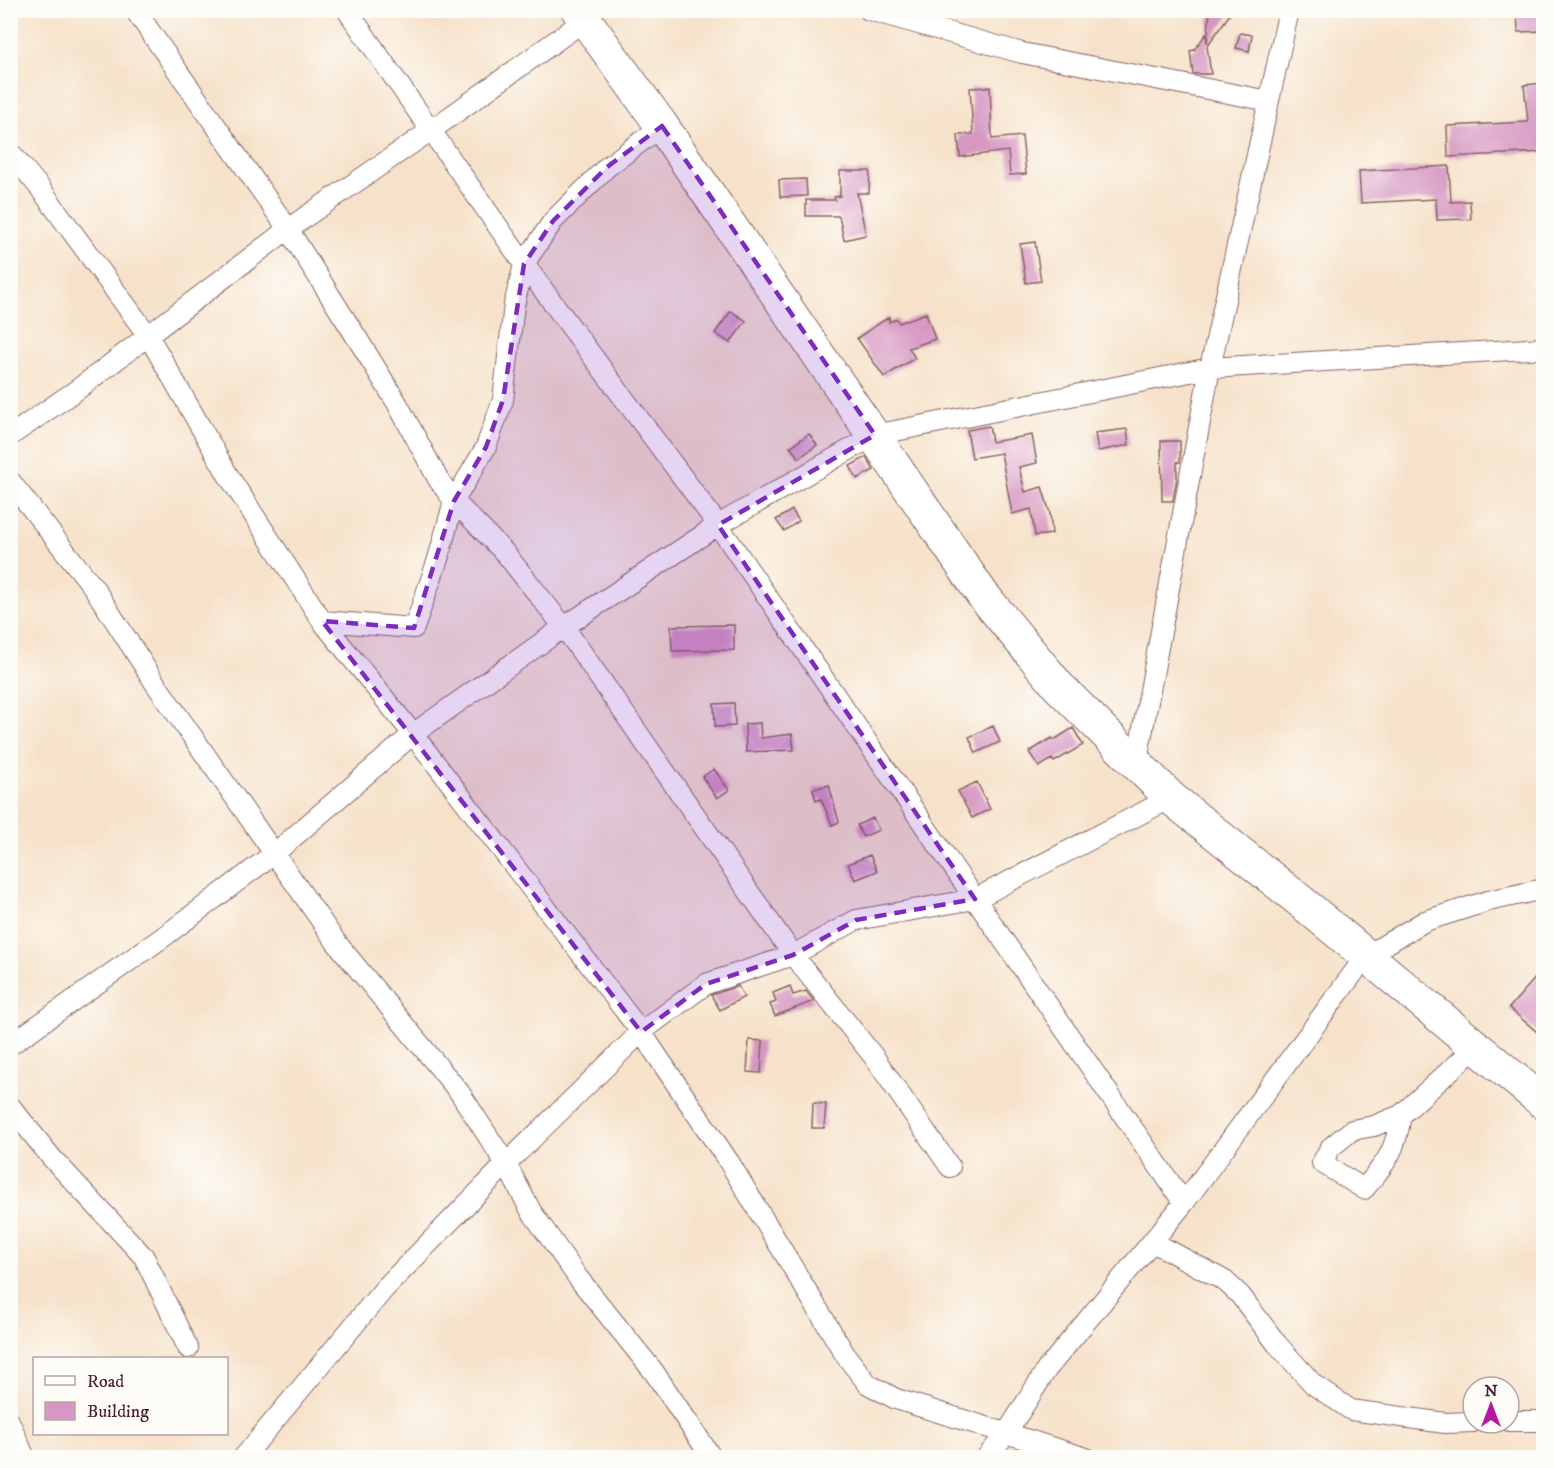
<svg xmlns="http://www.w3.org/2000/svg" width="1554" height="1468" font-family="'IM FELL DW Pica',serif">
  <style>
    .building { fill: #d697c2 }
    .lines { fill: none; stroke-linecap: round; stroke-linejoin: round }
    .street-casing { stroke: #866363; stroke-width: 22 }
    .highway-casing { stroke: #866363; stroke-width: 35 }
    .street { stroke: #fff; stroke-width: 20 }
    .highway { stroke: #fff; stroke-width: 33 }
    .marked { fill: #7b2cbf; fill-opacity: 0.2; stroke: #7b2cbf; stroke-width: 4.5; stroke-dasharray: 12 8; stroke-linejoin: round }
  </style>
  <rect width="100%" height="100%" fill="#fdfcf7"/>
  <filter id="ink" filterUnits="userSpaceOnUse"><feTurbulence type="fractalNoise" baseFrequency=".0167" numOctaves="2"/><feDisplacementMap in="SourceGraphic" scale="12" xChannelSelector="R" yChannelSelector="G"/><feConvolveMatrix kernelMatrix="1 2 1 2 8 2 1 2 1" color-interpolation-filters="sRGB"/></filter>
  <filter id="wash" filterUnits="userSpaceOnUse"><feTurbulence type="fractalNoise" baseFrequency=".008" numOctaves="4" result="noise"/><feDisplacementMap in="SourceGraphic" scale="24" xChannelSelector="R" yChannelSelector="G"/><feGaussianBlur stdDeviation="1.35" result="paint"/><feColorMatrix in="noise" values="0 0 0 0 0 0 0 0 0 0 0 0 0 0 0 0 0 1.4 0 .05"/><feComposite in="paint" operator="in"/></filter>
  <g filter="url(#wash)">
    <rect width="100%" height="100%" fill="#f6e2ca"/>
    <g id="blocks">
      <!-- building -->
      <path class="building" d="M 1210,10 L 1233,10 L 1207,46 L 1211,74 L 1193,74 L 1190,51 L 1194,50 L 1206,34 L 1207,43 Z
        M 1517,10 L 1544,10 L 1544,31 L 1518,32 Z
        M 1240,33 L 1252,35 L 1249,51 L 1236,48 Z
        M 1544,83 L 1544,152 L 1448,157 L 1447,126 L 1528,122 L 1524,85 Z
        M 990,87 L 992,139 L 1022,136 L 1026,174 L 1010,175 L 1008,151 L 960,157 L 958,135 L 973,134 L 970,88 Z
        M 1449,166 L 1451,202 L 1470,201 L 1471,219 L 1437,220 L 1436,199 L 1361,203 L 1359,171 Z
        M 840,171 L 870,171 L 869,193 L 857,193 L 866,235 L 844,240 L 839,216 L 806,216 L 806,200 L 835,200 L 834,197 L 840,196 Z
        M 806,179 L 807,196 L 780,197 L 779,180 Z
        M 1035,242 L 1041,281 L 1026,283 L 1020,244 Z
        M 731,311 L 746,321 L 730,343 L 715,333 Z
        M 926,313 L 935,339 L 909,348 L 915,358 L 884,377 L 857,338 L 889,317 L 889,322 L 897,319 L 899,323 Z
        M 989,426 L 992,442 L 1032,435 L 1037,463 L 1019,467 L 1025,492 L 1042,487 L 1050,513 L 1052,534 L 1035,536 L 1031,509 L 1012,514 L 1001,453 L 972,458 L 967,430 Z
        M 1127,429 L 1129,445 L 1098,451 L 1095,433 Z
        M 809,434 L 817,445 L 799,458 L 790,447 Z
        M 1161,441 L 1180,441 L 1180,462 L 1177,462 L 1177,478 L 1173,501 L 1162,501 Z
        M 866,457 L 874,470 L 857,479 L 850,466 Z
        M 792,510 L 799,521 L 784,531 L 776,520 Z
        M 734,625 L 734,650 L 672,651 L 671,626 Z
        M 734,703 L 735,726 L 715,727 L 714,704 Z
        M 760,723 L 761,738 L 792,734 L 794,750 L 746,752 L 745,724 Z
        M 993,726 L 1000,742 L 976,753 L 969,737 Z
        M 1073,728 L 1083,745 L 1054,762 L 1052,759 L 1039,767 L 1029,752 L 1052,738 L 1054,740 Z
        M 714,769 L 729,790 L 717,798 L 702,777 Z
        M 977,782 L 990,809 L 972,818 L 958,791 Z
        M 829,785 L 839,822 L 832,825 L 821,799 L 816,801 L 813,789 Z
        M 873,818 L 879,830 L 863,837 L 857,825 Z
        M 870,855 L 877,871 L 855,880 L 848,864 Z
        M 1544,968 L 1544,1038 L 1509,1008 Z
        M 738,986 L 744,997 L 720,1010 L 711,995 Z
        M 790,986 L 793,995 L 806,991 L 814,1001 L 775,1016 L 770,1004 L 776,1002 L 773,993 Z
        M 749,1040 L 763,1041 L 761,1073 L 747,1072 Z
        M 813,1103 L 826,1104 L 824,1128 L 812,1128 Z"/>
    </g>
  </g>
  <g filter="url(#ink)">
    <use href="#blocks" fill-opacity="0" stroke="#866363" stroke-width="1.5"/>
    <g class="lines">
      <defs>
        <path id="street" d="M 135,10 L 288,229 L 367,354 L 397,403 L 438,479 L 454,501 L 505,553 L 564,627 L 793,955 L 874,1057 L 950,1167
          M 347,10 L 524,264 L 718,525 L 1184,1203
          M 869,10 L 1022,53 L 1269,101
          M 10,152 L 40,188 L 149,337 L 228,475 L 322,621 L 413,734 L 641,1032 L 729,1162 L 846,1356 L 868,1384 L 896,1399 L 1086,1458
          M 10,436 L 78,389 L 288,229 L 430,131 L 585,20
          M 10,481 L 94,588 L 155,683 L 336,942 L 460,1093 L 506,1164 L 531,1211 L 579,1279 L 654,1372 L 712,1458
          M 322,621 L 414,628 L 438,559 L 454,501 L 486,447 L 503,400 L 514,305 L 524,264 L 553,221 L 607,167 L 662,126
          M 1136,766 L 1210,368 L 1289,10
          M 10,1045 L 166,935 L 275,853 L 413,734 L 564,627 L 718,525 L 875,435 L 1210,368 L 1544,348
          M 10,1106 L 51,1157 L 144,1257 L 188,1348
          M 1401,1115 C 1396,1150 1387,1162 1364,1189 L 1322,1163 L 1330,1148 L 1352,1130 L 1374,1126 L 1401,1115 L 1476,1047
          M 1153,1242 L 1225,1281 L 1240,1295 L 1277,1344 L 1314,1385 L 1351,1410 L 1445,1423 L 1473,1422
          M 1509,1421 L 1544,1421
          M 10,1423 L 25,1458
          M 243,1458 L 385,1288 L 506,1164 L 641,1032 L 706,984 L 793,955 L 856,920 L 975,899 L 1171,798
          M 986,1458 L 1006,1434 L 1047,1369 L 1184,1203 L 1366,956 L 1425,921 L 1488,901 L 1544,889"/>
        <path id="highway" d="M 578,10 L 662,126 L 982,594 L 1059,687 L 1171,798 L 1299,900 L 1544,1103"/>
      </defs>
      <!-- street casing -->
      <use href="#street" class="street-casing"/>
      <!-- highway casing -->
      <use href="#highway" class="highway-casing"/>
      <!-- street -->
      <use href="#street" class="street"/>
      <!-- highway -->
      <use href="#highway" class="highway"/>
    </g>
  </g>
  <!-- marked area -->
  <path class="marked" d="M 662,126 L 875,435 L 718,525 L 975,899 L 856,920 L 793,955 L 706,984 L 641,1032 L 322,621 L 414,628 L 454,501 L 486,447 L 503,400 L 524,264 L 553,221 L 607,167 Z"/>
  <!-- margin -->
  <rect width="1554" height="1468" fill="none" stroke="#fdfcf7" stroke-width="36"/>
  <!-- legend -->
  <rect x="33" y="1357" width="195" height="78" fill="#fdfcf7" stroke="#b5a4a5" stroke-width="1.5"/>
  <rect x="45" y="1376" width="30" height="9" fill="#ffffff" stroke="#b5a4a5" stroke-width="1.5"/>
  <text x="87" y="1387" font-size="18" fill="#4a1f2b">Road</text>
  <rect x="45" y="1402" width="30" height="18" fill="#d697c2" stroke="#b5a4a5" stroke-width="1.5"/>
  <text x="87" y="1417" font-size="18" fill="#4a1f2b">Building</text>
  <!-- north arrow -->
  <g transform="translate(1491 1405)"><circle r="28" fill="#fdfcf7" stroke="#b5a4a5" stroke-width="1.5"/>
  <path d="M0-4.5L10 22L0 15L-10 22Z" fill="#b5179e"/>
  <text y="-9" font-size="16" font-weight="bold" text-anchor="middle" fill="#4a1f2b">N</text>
  </g>
</svg>
